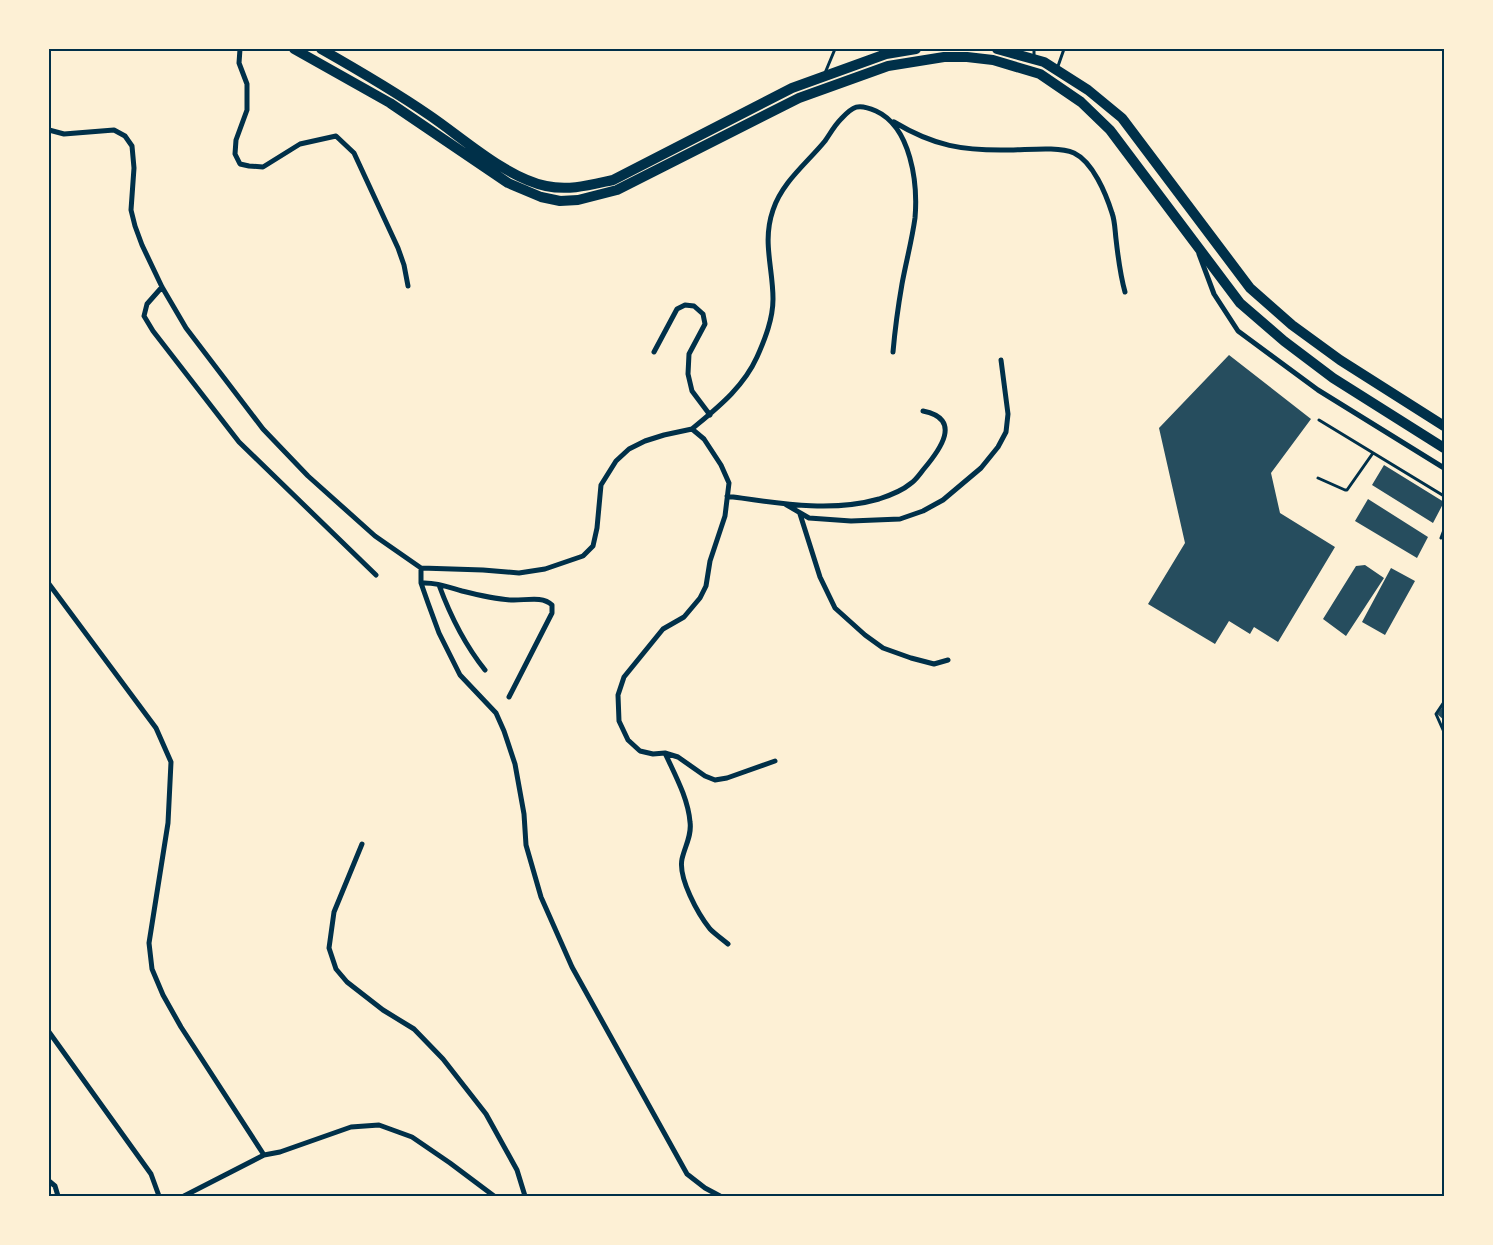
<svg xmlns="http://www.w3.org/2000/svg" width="1493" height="1245" font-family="'Roboto Serif',serif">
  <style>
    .building { fill: #264d5e }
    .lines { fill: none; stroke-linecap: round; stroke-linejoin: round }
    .service { stroke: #003049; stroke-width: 3 }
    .minor { stroke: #003049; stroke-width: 5 }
    .primary { stroke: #003049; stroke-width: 10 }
    .neatline { fill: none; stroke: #003049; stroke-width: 2 }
  </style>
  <rect width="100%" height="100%" fill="#fdf0d5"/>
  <!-- building -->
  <path class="building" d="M 1229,355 L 1311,419 L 1271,473 L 1280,513 L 1335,547 L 1278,642 L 1254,627 L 1250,634 L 1229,621 L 1215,644 L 1148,604 L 1185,543 L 1159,428 Z
    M 1384,465 L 1444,502 L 1433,523 L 1372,485 Z
    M 1368,499 L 1428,537 L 1417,558 L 1355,521 Z
    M 1365,565 L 1384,578 L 1346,636 L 1323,619 L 1356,566 Z
    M 1391,568 L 1415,581 L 1385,635 L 1362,622 Z
    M 1444,705 L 1444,720 L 1437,714 Z"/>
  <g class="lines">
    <!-- service -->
    <path class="service" d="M 1034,49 L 1034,56
      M 1057,69 L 1064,49
      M 825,73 L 835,49
      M 1319,420 L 1444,496
      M 1318,478 L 1345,490 L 1347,490 L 1373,453
      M 1441,538 L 1444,530
      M 1444,702 L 1436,714 L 1444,732"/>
    <!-- minor -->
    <path class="minor" d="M 240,49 L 239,63 L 247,84 L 247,110 L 236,140 L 235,154 L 240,164 L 249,166 L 263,167 L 300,144 L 336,136 L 354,153 L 398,248 L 404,265 L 408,286
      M 894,122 C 934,146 963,151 1010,150 C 1027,150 1058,146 1074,153 C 1093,162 1106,194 1112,213 C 1115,221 1115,231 1116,239 C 1118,257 1120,274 1125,292
      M 49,130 L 64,134 L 114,130 L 125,136 L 132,146 L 134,168 L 131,210 L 135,226 L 142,245 L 162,287 L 186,328 L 263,429 L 308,476 L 375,536 L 421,568 L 483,570 L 519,573 L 545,569 L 583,556 L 593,546 L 597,528 L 601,485 L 616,461 L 629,449 L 645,441 L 664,435 L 692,429 L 704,439 L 721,465 L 729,483 L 725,516 L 710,561 L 706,586 L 700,598 L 684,617 L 663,629 L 624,677 L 618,695 L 619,721 L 628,740 L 640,751 L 653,754 L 665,753 L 678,757 L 705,776 L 715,780 L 727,778 L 775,761
      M 1199,254 L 1214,294 L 1238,331 L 1318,390 L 1444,468
      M 162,287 L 147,304 L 144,316 L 153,331 L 239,442 L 376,575
      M 654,352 L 677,309 L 685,305 L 694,306 L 703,314 L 705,324 L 689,354 L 688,374 L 692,391 L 710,415
      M 692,429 C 717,408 743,388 757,357 C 765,339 773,319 773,299 C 773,267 762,242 773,210 C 782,182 808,162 825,141 C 830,134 834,126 841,119 C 853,106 858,103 876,111 C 911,127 918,183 915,218 C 912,240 906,262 902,284 C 898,307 895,329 893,352
      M 727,496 C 777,503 830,513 879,499 C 888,496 903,490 910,484 C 915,481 919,475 923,470 C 940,450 963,419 923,411
      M 785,504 L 809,518 L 851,521 L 900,519 L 923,511 L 943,500 L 981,468 L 998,447 L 1006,432 L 1008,414 L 1001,360
      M 800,514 L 820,577 L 835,608 L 865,635 L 883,648 L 911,658 L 934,664 L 948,660
      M 421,568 L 421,583 L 428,603 L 439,633 L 460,675 L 496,713 L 504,731 L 515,764 L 524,814 L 526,845 L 541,897 L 572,967 L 687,1174 L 705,1188 L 720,1196
      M 421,583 C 435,582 448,587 462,591 C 478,595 495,599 511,600 C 524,601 542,595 552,605 L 552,613 L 509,697
      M 49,584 L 156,728 L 171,762 L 168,823 L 149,943 L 152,969 L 163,995 L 181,1027 L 264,1155
      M 439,585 C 450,615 465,645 485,670
      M 665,753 C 675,775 688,798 690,822 C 692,835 685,846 682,859 C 678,878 698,914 710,929 C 715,934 722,939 728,944
      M 362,844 L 334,912 L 329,948 L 336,969 L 347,982 L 383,1010 L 414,1029 L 443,1059 L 486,1114 L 517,1170 L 525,1196
      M 49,1032 L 151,1174 L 159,1196
      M 49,1181 L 55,1186 L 58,1196
      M 184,1196 L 264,1155 L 280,1152 L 351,1127 L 379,1125 L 412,1137 L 450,1163 L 494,1196"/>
    <!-- primary -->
    <path class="primary" d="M 294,49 L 390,103 L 508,183 L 541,197 L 560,201 L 578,200 L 617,190 L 799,98 L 888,66 L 944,57 L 967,57 L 993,60 L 1040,74 L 1081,102 L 1110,130 L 1240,303 L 1284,341 L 1333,378 L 1444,448
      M 321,49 C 358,70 394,91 429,115 C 463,138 505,177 546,186 C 569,191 590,185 613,180 L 792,88 L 886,54 L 916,49
      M 997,49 L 1044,62 L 1088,90 L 1122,118 L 1250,288 L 1292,325 L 1340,360 L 1444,426"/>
  </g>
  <!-- border -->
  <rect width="1493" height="1245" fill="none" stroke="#fdf0d5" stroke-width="100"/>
  <rect x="50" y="50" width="1393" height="1145" class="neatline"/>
</svg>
